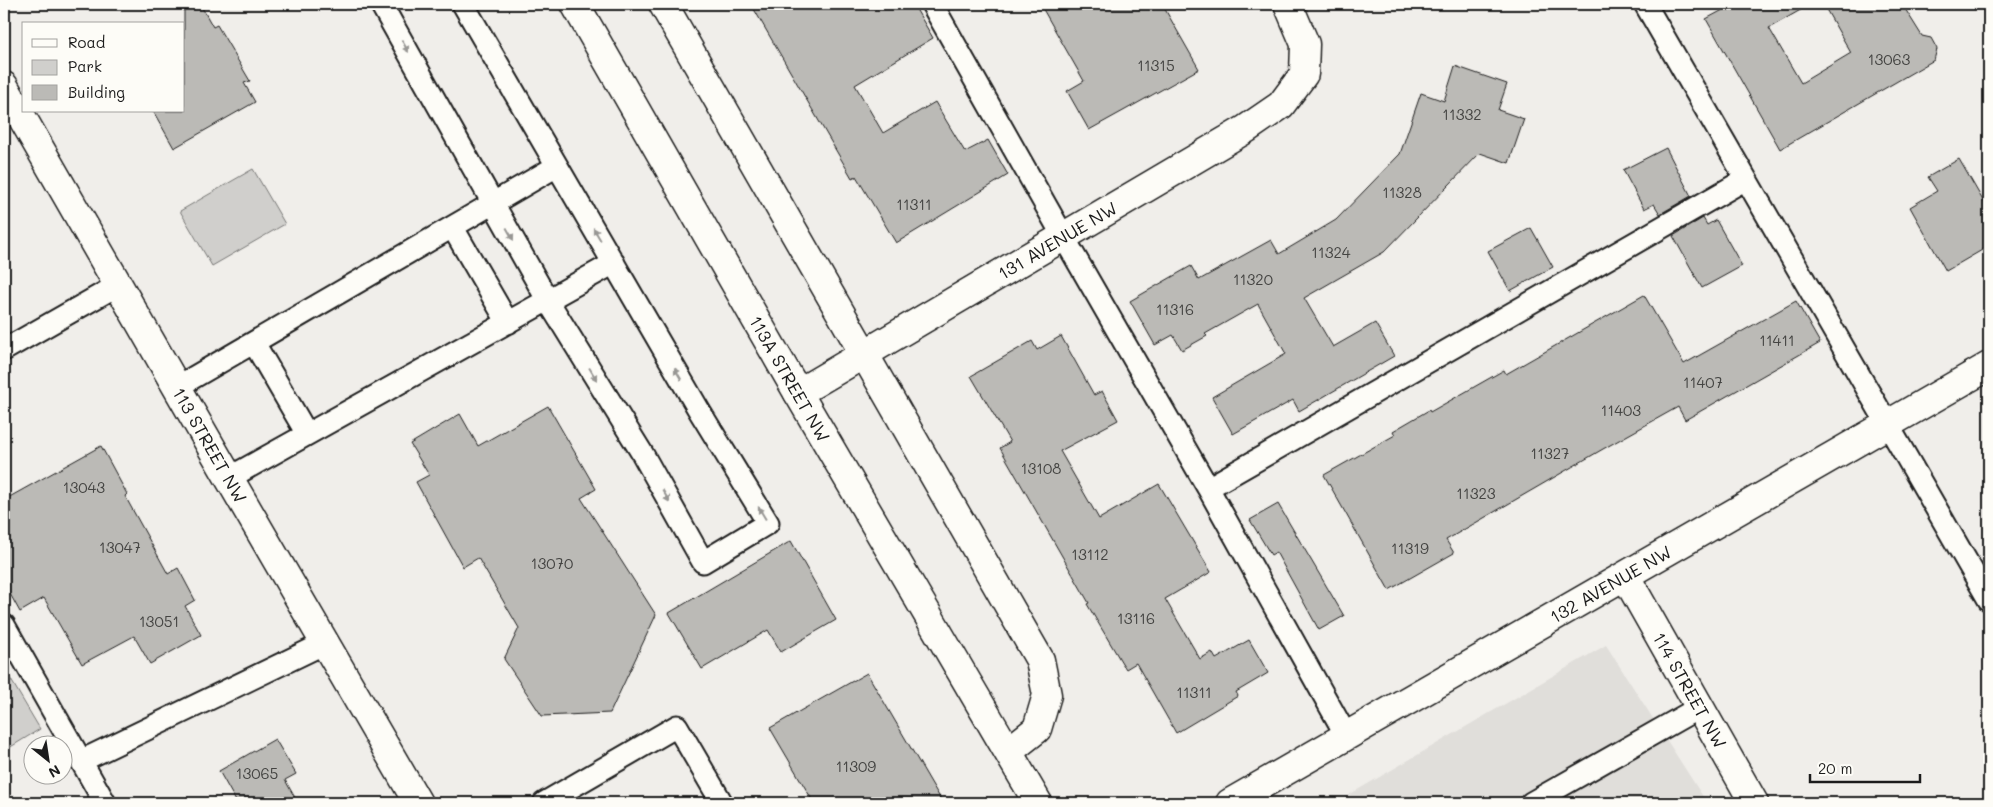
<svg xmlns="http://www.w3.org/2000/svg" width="1993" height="807" font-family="Mali,sans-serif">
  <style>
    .built { fill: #e0deda }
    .green { fill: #d0cfcc; stroke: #767674 }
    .building { fill: #bbbab6; stroke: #1c1c1c }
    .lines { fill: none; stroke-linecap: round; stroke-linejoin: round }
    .service-casing { stroke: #1c1c1c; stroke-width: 25 }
    .minor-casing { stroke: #1c1c1c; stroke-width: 31 }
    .tertiary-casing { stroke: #1c1c1c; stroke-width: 31 }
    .secondary-casing { stroke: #1c1c1c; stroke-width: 31 }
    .service { stroke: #fdfcf7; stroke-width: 21 }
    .minor { stroke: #fdfcf7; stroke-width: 28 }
    .tertiary { stroke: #fdfcf7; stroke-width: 28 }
    .secondary { stroke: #fdfcf7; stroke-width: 28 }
    .oneway { fill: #989794 }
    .labels { text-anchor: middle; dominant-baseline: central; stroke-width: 4.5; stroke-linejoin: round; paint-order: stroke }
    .number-label { font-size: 15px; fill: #444442 }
    .street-label { font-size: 18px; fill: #1c1c1c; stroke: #fdfcf7 }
  </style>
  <rect width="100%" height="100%" fill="#f0eeea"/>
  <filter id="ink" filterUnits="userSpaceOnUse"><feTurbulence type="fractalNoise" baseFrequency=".02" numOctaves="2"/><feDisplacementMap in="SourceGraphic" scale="10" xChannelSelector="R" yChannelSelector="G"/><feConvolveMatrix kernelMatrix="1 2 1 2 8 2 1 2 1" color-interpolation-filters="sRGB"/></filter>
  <g filter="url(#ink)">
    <!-- built -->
    <path class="built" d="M 1606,645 L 1707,803 L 1335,803 Z"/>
    <!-- green -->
    <path class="green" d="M 253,169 L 285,224 L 212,266 L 180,211 Z
      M 4,668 L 40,729 L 4,751 Z"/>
    <!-- building -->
    <path class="building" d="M 184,4 L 200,4 L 213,27 L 217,25 L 250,81 L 244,83 L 255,102 L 174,148 L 153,111 L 184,111 Z
      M 751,4 L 913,4 L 933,38 L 855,85 L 883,133 L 935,102 L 965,152 L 988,140 L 1008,175 L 896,243 L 856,176 L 852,178 Z
      M 1040,4 L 1162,4 L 1199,69 L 1089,130 L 1067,91 L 1084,81 Z
      M 1734,4 L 1811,4 L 1769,28 L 1801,83 L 1851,53 L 1823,4 L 1902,4 L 1922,36 L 1931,38 L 1937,49 L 1934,60 L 1780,149 L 1706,19 Z
      M 1455,66 L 1507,84 L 1498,110 L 1524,119 L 1509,163 L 1480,153 L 1384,252 L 1304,298 L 1333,347 L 1375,323 L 1394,356 L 1299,411 L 1293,400 L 1233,434 L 1212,397 L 1286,354 L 1258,304 L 1205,334 L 1207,336 L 1182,350 L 1173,335 L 1155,345 L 1130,301 L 1191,266 L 1199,280 L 1271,240 L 1279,254 L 1336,220 L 1400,154 L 1421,93 L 1444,101 Z
      M 1666,148 L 1691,196 L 1660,214 L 1654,204 L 1644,209 L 1623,170 Z
      M 1959,159 L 1989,211 L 1989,246 L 1946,271 L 1910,207 L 1937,191 L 1928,177 Z
      M 1703,218 L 1707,225 L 1716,220 L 1742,266 L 1702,288 L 1673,236 Z
      M 1531,228 L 1553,267 L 1510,291 L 1488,251 Z
      M 1644,295 L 1684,364 L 1796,301 L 1820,343 L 1685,420 L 1678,407 L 1603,449 L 1446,540 L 1454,553 L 1389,590 L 1324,475 L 1395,435 L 1393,431 L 1429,410 L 1430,412 L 1504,370 L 1506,374 Z
      M 1061,336 L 1094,395 L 1102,391 L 1118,420 L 1060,451 L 1099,519 L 1159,484 L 1211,572 L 1165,599 L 1200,659 L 1212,652 L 1216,659 L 1249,640 L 1268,673 L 1236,692 L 1238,696 L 1176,733 L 1136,663 L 1126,669 L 1122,663 L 1087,604 L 1089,603 L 1000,448 L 1010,442 L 971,376 L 1032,341 L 1037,350 Z
      M 548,406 L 596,489 L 581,498 L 656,615 L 610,713 L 542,716 L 504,659 L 519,628 L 478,558 L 463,567 L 416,482 L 429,475 L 410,444 L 460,414 L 478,446 Z
      M 101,446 L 127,494 L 125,496 L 168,574 L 178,568 L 195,600 L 185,606 L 201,635 L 150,664 L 134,636 L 82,664 L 44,598 L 20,612 L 4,583 L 4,500 Z
      M 1278,504 L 1344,616 L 1319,630 L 1276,552 L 1271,555 L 1250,520 Z
      M 791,541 L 836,620 L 781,652 L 768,630 L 702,669 L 669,613 Z
      M 867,673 L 943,803 L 814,803 L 770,728 Z
      M 275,739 L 296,774 L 285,780 L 298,803 L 237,803 L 219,771 Z"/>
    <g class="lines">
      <defs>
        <path id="service" d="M 381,4 L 548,301 L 642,453 L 703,562 L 768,523 L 700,412 L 463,4
          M 932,4 L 1063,236 L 1208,488
          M 1746,179 L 1989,600
          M 453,228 L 508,323
          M 254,343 L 307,434
          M 4,350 L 118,285
          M 177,387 L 557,166
          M 229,478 L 614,263
          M 4,625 L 105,803
          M 1347,737 L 1208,488 L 1746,179 L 1645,4
          M 81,761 L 325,643
          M 544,803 L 677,726 L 722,803
          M 1531,803 L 1700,707"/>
        <g id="minor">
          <path d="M 663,4 L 1040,660 L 1047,695 L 1037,729 L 1009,751"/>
          <path id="s1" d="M 4,86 L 229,478 L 418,803"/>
          <path id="s2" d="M 798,393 L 1246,129 L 1281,105 L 1304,74 L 1305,44 L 1288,4"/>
          <path id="s3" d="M 1626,577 L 1754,803"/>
        </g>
        <g id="tertiary">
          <path id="s4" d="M 1230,803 L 1989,366"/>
        </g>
        <g id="secondary">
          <path id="s5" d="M 575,4 L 798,393 L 1038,803"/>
        </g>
      </defs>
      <!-- service casing -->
      <use href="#service" class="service-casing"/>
      <!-- minor casing -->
      <use href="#minor" class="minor-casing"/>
      <!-- tertiary casing -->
      <use href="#tertiary" class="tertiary-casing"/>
      <!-- secondary casing -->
      <use href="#secondary" class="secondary-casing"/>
      <!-- service -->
      <use href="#service" class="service"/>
      <!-- minor -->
      <use href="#minor" class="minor"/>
      <!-- tertiary -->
      <use href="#tertiary" class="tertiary"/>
      <!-- secondary -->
      <use href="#secondary" class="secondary"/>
    </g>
    <!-- one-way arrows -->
    <defs><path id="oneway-solid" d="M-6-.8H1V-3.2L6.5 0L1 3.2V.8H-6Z" transform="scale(1.25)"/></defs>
    <g class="oneway">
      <use href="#oneway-solid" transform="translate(405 46) rotate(61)"/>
      <use href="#oneway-solid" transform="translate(510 234) rotate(61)"/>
      <use href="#oneway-solid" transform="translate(597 234) rotate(-120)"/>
      <use href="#oneway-solid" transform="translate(593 374) rotate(59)"/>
      <use href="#oneway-solid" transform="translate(678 374) rotate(-120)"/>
      <use href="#oneway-solid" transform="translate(666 496) rotate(61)"/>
      <use href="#oneway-solid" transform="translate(762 513) rotate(-121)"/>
    </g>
  </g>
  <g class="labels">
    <!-- number labels -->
    <g class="number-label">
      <text x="1889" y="59">13063</text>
      <text x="1156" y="65">11315</text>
      <text x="1462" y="114">11332</text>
      <text x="1402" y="192">11328</text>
      <text x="914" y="204">11311</text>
      <text x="1331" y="252">11324</text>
      <text x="1253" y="279">11320</text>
      <text x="1175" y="309">11316</text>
      <text x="1777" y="340">11411</text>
      <text x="1703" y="382">11407</text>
      <text x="1621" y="410">11403</text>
      <text x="1550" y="453">11327</text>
      <text x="1041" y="468">13108</text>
      <text x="84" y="487">13043</text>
      <text x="1476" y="493">11323</text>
      <text x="120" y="547">13047</text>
      <text x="1410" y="548">11319</text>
      <text x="1090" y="554">13112</text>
      <text x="552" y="563">13070</text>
      <text x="1136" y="618">13116</text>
      <text x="159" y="621">13051</text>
      <text x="1194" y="692">11311</text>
      <text x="856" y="766">11309</text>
      <text x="257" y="773">13065</text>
    </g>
    <!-- street labels -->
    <g class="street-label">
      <text stroke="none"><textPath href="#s2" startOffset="301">131 AVENUE NW</textPath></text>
      <text stroke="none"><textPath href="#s5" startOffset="432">113A STREET NW</textPath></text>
      <text stroke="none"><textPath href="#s1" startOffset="414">113 STREET NW</textPath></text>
      <text stroke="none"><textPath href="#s4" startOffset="439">132 AVENUE NW</textPath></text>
      <text stroke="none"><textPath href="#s3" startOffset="130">114 STREET NW</textPath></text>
    </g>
  </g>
  <!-- margin -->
  <rect width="1993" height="807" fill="none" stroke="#fdfcf7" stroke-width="20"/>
  <rect x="10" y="10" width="1973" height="787" fill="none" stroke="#1c1c1c" stroke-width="2" filter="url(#ink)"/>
  <!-- legend -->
  <rect x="22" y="22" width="162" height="90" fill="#fdfcf7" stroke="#a3a29f"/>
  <rect x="32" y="39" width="25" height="8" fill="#fdfcf7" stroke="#a3a29f"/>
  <text x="68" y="48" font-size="15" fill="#1c1c1c">Road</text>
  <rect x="32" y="60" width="25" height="15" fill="#d0cfcc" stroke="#a3a29f"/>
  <text x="68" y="72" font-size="15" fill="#1c1c1c">Park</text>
  <rect x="32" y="85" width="25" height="15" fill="#bbbab6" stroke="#a3a29f"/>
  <text x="68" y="98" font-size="15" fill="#1c1c1c">Building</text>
  <!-- north arrow -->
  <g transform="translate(48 760) rotate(150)"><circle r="24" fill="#fdfcf7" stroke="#a3a29f"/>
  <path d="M0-4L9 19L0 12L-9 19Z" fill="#1c1c1c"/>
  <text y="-8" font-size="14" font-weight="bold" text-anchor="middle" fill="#1c1c1c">N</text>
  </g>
  <!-- scale -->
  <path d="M1810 774v8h110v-8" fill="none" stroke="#1c1c1c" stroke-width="2.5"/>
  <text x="1818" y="774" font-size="15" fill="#1c1c1c" stroke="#fdfcf7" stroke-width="4" paint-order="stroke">20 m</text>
</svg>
